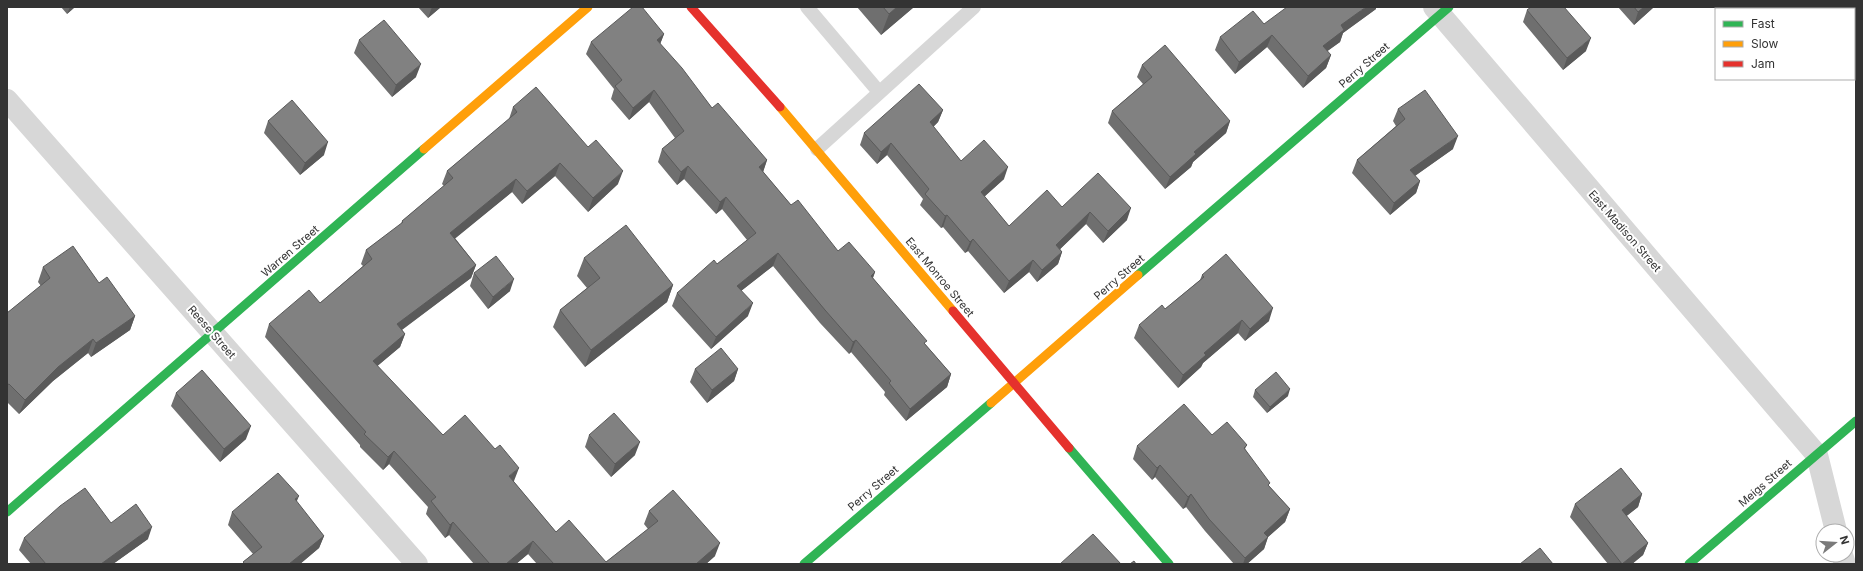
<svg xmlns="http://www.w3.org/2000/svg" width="1863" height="571" font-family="Inter,sans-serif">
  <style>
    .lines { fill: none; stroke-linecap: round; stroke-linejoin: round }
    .lane { stroke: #d7d7d7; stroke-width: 14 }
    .street { stroke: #d7d7d7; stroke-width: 22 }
    .fast { stroke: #30b455; stroke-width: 9 }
    .slow { stroke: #ff9f0a; stroke-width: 9 }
    .jam { stroke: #e5322d; stroke-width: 9 }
    .wall { fill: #6f6f6f }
    .shaded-wall { fill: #5a5a5a }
    .building { fill: #818181; stroke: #5a5a5a }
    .labels { text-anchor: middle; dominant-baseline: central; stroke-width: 4; stroke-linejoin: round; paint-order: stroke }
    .street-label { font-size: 11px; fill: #333; stroke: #fff }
  </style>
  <rect width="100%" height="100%" fill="#fff"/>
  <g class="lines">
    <!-- lane -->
    <path class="lane" d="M 807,7 L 879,92
      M 817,149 L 974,7"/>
    <!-- street -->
    <path class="street" d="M 1434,7 L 1817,455 L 1836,531
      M 7,100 L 417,564
      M 1842,555 L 1845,564"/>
    <!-- fast -->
    <path class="fast" d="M 1138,275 L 1449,7
      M 1069,448 L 1169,564
      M 7,512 L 424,149
      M 804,564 L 991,403
      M 1689,564 L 1856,421"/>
    <!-- slow -->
    <path class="slow" d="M 780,107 L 953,311
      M 424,149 L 588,7
      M 991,403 L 1138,275"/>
    <!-- jam -->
    <path class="jam" d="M 691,7 L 780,107
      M 953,311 L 1069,448"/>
  </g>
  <!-- wall -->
  <path class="wall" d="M 61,7 L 75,7 L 67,14 Z
    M 418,7 L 441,7 L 428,18 Z
    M 857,7 L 914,7 L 881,35 Z
    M 1618,7 L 1654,7 L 1634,25 Z
    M 1376,9 L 1343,33 L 1340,42 L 1327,51 L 1331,55 L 1326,68 L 1303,88 L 1267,47 L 1235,74 L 1215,50 L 1220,37 L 1264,24 Z
    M 1527,10 L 1586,51 L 1563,70 L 1523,22 Z
    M 664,34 L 660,44 L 712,108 L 767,160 L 763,172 L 791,205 L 838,251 L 875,272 L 873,278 L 925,344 L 951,374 L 947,387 L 906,421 L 884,395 L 885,392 L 851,352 L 849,354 L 820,323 L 773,266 L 741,291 L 748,316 L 711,349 L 672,306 L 677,293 L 717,264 L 747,240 L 722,209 L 716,214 L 684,179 L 677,185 L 658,162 L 662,149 L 675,138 L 649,102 L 629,120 L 611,99 L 614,89 L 586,54 L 591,42 Z
    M 359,40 L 416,77 L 392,97 L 354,53 Z
    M 1142,65 L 1230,121 L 1226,133 L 1193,162 L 1191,167 L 1165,189 L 1108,123 L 1112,111 L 1143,84 L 1137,77 Z
    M 513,107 L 618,184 L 588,212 L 555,176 L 522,204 L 512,192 L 455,238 L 476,265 L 471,278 L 402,330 L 405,334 L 400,347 L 377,366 L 443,435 L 514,481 L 514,482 L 556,532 L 606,562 L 648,529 L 644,524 L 649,511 L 715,556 L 706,564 L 537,564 L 528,554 L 516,564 L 474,564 L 449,535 L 445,538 L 426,514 L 428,507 L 389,464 L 383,470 L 360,447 L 360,445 L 265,337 L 269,324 L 320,303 L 363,266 L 361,264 L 366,250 L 401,224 L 402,221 L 444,186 L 442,184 L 447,171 L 509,119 Z
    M 1398,109 L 1453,149 L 1415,176 L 1420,181 L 1416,193 L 1390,215 L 1352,173 L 1357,160 L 1396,126 L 1393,121 Z
    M 943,110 L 938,122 L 933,127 L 961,161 L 1004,179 L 984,197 L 1009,226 L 1062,207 L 1127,220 L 1103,243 L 1086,224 L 1060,249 L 1062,252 L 1058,264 L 1037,282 L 1029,272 L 1004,293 L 968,251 L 965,253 L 943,227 L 941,228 L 920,205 L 923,199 L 887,155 L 877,164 L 860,145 L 864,133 Z
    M 268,121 L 324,155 L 300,175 L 264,133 Z
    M 584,258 L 673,285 L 667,302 L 585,367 L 553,327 L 560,310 L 587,288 L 577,276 Z
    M 43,267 L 99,283 L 135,316 L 130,330 L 91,357 L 88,353 L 53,381 L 19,414 L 7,402 L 7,313 L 41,286 L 38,282 Z
    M 474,273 L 510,291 L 488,309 L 470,286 Z
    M 1202,275 L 1269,321 L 1245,341 L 1238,333 L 1203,363 L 1201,367 L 1178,388 L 1134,338 L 1139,325 L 1165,309 L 1200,280 Z
    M 695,369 L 738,369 L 734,381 L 707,403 L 690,382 Z
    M 1255,390 L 1288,396 L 1267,413 L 1253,397 Z
    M 176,393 L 246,439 L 220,462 L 171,406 Z
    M 589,435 L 635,455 L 611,477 L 585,447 Z
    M 1212,435 L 1247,445 L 1245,449 L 1269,486 L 1290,509 L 1285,522 L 1268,537 L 1264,549 L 1247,564 L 1234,564 L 1205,531 L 1186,507 L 1183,509 L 1155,477 L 1152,480 L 1133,459 L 1137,446 Z
    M 1642,494 L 1638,507 L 1626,516 L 1648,543 L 1643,555 L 1632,564 L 1608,564 L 1570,517 L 1575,504 Z
    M 296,502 L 324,536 L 319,548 L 300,564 L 243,564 L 243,562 L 253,554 L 228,525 L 232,512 Z
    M 111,523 L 148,539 L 113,564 L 31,564 L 19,550 L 24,538 Z"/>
  <!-- shaded-wall -->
  <path class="shaded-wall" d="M 70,7 L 75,7 L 67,14 Z
    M 432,7 L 441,7 L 428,18 Z
    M 897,7 L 914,7 L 881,35 L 889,14 Z
    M 1366,7 L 1376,7 L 1376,9 L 1343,33 L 1340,42 L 1318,58 L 1323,46 L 1341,25 Z
    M 1644,7 L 1654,7 L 1634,25 L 1638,12 Z
    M 664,34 L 659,47 L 657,40 Z
    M 1272,35 L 1267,47 L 1235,74 L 1239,62 Z
    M 1591,38 L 1586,51 L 1563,70 L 1567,58 Z
    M 1331,55 L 1326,68 L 1303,88 L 1308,76 Z
    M 421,64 L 416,77 L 392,97 L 396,85 Z
    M 654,90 L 649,102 L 629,120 L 633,108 Z
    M 943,110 L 938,122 L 926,134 L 930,122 Z
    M 1230,121 L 1226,133 L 1193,162 L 1191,167 L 1165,189 L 1170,177 L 1194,152 Z
    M 1458,136 L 1453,149 L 1406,182 L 1410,170 Z
    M 328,142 L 324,155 L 300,175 L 305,163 Z
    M 891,143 L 887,155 L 877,164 L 881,152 Z
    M 767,160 L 763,172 L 759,167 Z
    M 560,163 L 555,176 L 522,204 L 527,191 Z
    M 688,166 L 684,179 L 677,185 L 681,172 Z
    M 1008,167 L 1004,179 L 976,204 L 981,192 Z
    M 623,171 L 618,184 L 588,212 L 593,198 Z
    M 516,179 L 512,192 L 446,246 L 450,233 Z
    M 1420,181 L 1416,193 L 1390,215 L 1394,203 Z
    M 726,197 L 722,209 L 716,214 L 720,202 Z
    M 1131,208 L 1127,220 L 1103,243 L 1108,231 Z
    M 1090,212 L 1086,224 L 1052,257 L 1056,245 Z
    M 947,215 L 943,227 L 941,228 L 945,216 Z
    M 973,239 L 968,251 L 965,253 L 970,242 Z
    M 1062,252 L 1058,264 L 1037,282 L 1042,270 Z
    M 778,253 L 773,266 L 732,298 L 737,286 Z
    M 1033,260 L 1029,272 L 1004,293 L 1009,281 Z
    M 476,265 L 471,278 L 392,337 L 397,324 Z
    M 875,272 L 870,285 L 871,276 Z
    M 514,279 L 510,291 L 488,309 L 493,297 Z
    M 673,285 L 667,302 L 585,367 L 591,350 Z
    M 753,303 L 748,316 L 711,349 L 716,337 Z
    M 1273,308 L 1269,321 L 1245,341 L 1250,329 Z
    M 135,316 L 130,330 L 91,357 L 96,343 Z
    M 1242,320 L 1238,333 L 1203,363 L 1201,367 L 1178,388 L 1183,375 L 1204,353 Z
    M 405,334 L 400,347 L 368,374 L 373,361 Z
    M 93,339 L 88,353 L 53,381 L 19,414 L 25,400 L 58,367 Z
    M 856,340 L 851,352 L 849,354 L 853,342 Z
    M 738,369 L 734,381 L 707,403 L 712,390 Z
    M 951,374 L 947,387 L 906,421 L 910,409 Z
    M 1290,389 L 1288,396 L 1267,413 L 1270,407 Z
    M 251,426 L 246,439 L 220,462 L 224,449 Z
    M 640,442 L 635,455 L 611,477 L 615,464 Z
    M 394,451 L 389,464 L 383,470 L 388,457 Z
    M 1160,465 L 1155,477 L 1152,480 L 1157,468 Z
    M 519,468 L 514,481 L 504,489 L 509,476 Z
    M 1191,494 L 1186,507 L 1183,509 L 1188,497 Z
    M 1642,494 L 1638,507 L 1618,523 L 1622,510 Z
    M 299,496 L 294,508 L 295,499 Z
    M 1290,509 L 1285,522 L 1268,537 L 1264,549 L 1247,564 L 1243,564 L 1245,558 L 1264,533 Z
    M 453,522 L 449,535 L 445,538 L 450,525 Z
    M 152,527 L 148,539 L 113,564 L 101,564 Z
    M 324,536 L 319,548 L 300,564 L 289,564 Z
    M 533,541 L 528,554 L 516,564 L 506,564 Z
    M 720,543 L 715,556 L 706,564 L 696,564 Z
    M 1648,543 L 1643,555 L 1632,564 L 1622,564 Z"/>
  <!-- building -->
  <path class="building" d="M 633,7 L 642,7 L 664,34 L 657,40 L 682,68 L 712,108 L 718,103 L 767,160 L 759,167 L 791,205 L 798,200 L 838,251 L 849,242 L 875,272 L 871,276 L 927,341 L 924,343 L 951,374 L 910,409 L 889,383 L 891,381 L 856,340 L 853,342 L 825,310 L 778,253 L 737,286 L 753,303 L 716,337 L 677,293 L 714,260 L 717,264 L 756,233 L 726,197 L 720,202 L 688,166 L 681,172 L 662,149 L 684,131 L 654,90 L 633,108 L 615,86 L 622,80 L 591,42 Z
    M 883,7 L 897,7 L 889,14 Z
    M 1287,7 L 1366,7 L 1341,25 L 1344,30 L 1323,46 L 1331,55 L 1308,76 L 1272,35 L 1239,62 L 1220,37 L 1253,11 L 1264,24 Z
    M 1531,7 L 1564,7 L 1591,38 L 1567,58 L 1527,10 Z
    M 1634,7 L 1644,7 L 1638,12 Z
    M 384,20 L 421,64 L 396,85 L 359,40 Z
    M 1165,45 L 1230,121 L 1194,152 L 1196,154 L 1170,177 L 1112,111 L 1152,77 L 1142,65 Z
    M 919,84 L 943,110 L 930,122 L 961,161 L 984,140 L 1008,167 L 981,192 L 1009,226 L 1047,190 L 1062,207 L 1098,173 L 1131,208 L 1108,231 L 1090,212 L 1056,245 L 1062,252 L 1042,270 L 1033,260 L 1009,281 L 973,239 L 970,242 L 947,215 L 945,216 L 925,194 L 929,189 L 891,143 L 881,152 L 864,133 Z
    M 536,87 L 588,147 L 596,140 L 623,171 L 593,198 L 560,163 L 527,191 L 516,179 L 450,233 L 476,265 L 397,324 L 405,334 L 373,361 L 443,435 L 465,415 L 495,449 L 500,445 L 519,468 L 509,476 L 556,532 L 569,520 L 606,562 L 658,521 L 649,511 L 673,490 L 720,543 L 696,564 L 554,564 L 533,541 L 506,564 L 490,564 L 453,522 L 450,525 L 431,501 L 436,497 L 394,451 L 388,457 L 364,434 L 366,432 L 269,324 L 309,290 L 320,303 L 372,259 L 366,250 L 403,222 L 402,221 L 453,178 L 447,171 L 517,112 L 513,107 Z
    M 1425,90 L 1458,136 L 1410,170 L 1420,181 L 1394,203 L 1357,160 L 1405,119 L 1398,109 Z
    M 292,100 L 328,142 L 305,163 L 268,121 Z
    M 626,225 L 673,285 L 591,350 L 560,310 L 600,278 L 584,258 Z
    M 73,246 L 99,283 L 107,277 L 135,316 L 96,343 L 93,339 L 58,367 L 25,400 L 9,384 L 7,385 L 7,313 L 50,278 L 43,267 Z
    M 1226,254 L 1273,308 L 1250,329 L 1242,320 L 1204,353 L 1206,355 L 1183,375 L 1139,325 L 1162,305 L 1165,309 L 1204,277 L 1202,275 Z
    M 496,256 L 514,279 L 493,297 L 474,273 Z
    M 721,348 L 738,369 L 712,390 L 695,369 Z
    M 202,370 L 251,426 L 224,449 L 176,393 Z
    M 1276,372 L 1290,389 L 1270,407 L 1255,390 Z
    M 1184,404 L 1212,435 L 1227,422 L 1247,445 L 1244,448 L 1270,483 L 1268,485 L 1290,509 L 1264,533 L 1268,537 L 1245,558 L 1209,519 L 1191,494 L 1188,497 L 1160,465 L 1157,468 L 1137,446 Z
    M 614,413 L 640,442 L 615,464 L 589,435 Z
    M 1621,468 L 1642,494 L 1622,510 L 1648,543 L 1622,564 L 1575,504 Z
    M 278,473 L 299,496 L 295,499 L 324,536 L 289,564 L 245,564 L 243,562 L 262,547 L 232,512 Z
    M 85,488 L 111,523 L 136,504 L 152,527 L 101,564 L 46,564 L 24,538 L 60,506 Z
    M 1093,534 L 1121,564 L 1060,564 Z
    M 1540,548 L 1553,564 L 1520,564 Z
    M 1134,561 L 1136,564 L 1130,564 Z"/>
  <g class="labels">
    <!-- street labels -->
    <g class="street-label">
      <text transform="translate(1364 65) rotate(-41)">Perry Street</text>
      <text transform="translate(1625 231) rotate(49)">East Madison Street</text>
      <text transform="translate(290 251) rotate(-41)">Warren Street</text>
      <text transform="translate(940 277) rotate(50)">East Monroe Street</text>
      <text transform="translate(1119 277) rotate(-41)">Perry Street</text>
      <text transform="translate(212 332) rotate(49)">Reese Street</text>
      <text transform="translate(1765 483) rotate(-41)">Meigs Street</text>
      <text transform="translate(873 488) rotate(-41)">Perry Street</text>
    </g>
  </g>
  <!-- border -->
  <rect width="1863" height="571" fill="none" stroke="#333333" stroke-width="16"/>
  <!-- legend -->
  <rect x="1715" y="8" width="140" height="72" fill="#ffffff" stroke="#adadad"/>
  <rect x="1723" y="21" width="20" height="6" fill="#30b455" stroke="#adadad"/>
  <text x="1751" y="28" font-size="12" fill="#333333">Fast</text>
  <rect x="1723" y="41" width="20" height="6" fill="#ff9f0a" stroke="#adadad"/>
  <text x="1751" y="48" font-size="12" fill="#333333">Slow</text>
  <rect x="1723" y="61" width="20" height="6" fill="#e5322d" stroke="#adadad"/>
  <text x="1751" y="68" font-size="12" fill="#333333">Jam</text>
  <!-- north arrow -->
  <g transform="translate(1835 543) rotate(73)"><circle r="19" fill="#ffffff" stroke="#adadad"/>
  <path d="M0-3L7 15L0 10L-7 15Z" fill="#7a7a7a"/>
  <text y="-6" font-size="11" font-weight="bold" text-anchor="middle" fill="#333333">N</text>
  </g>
</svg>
